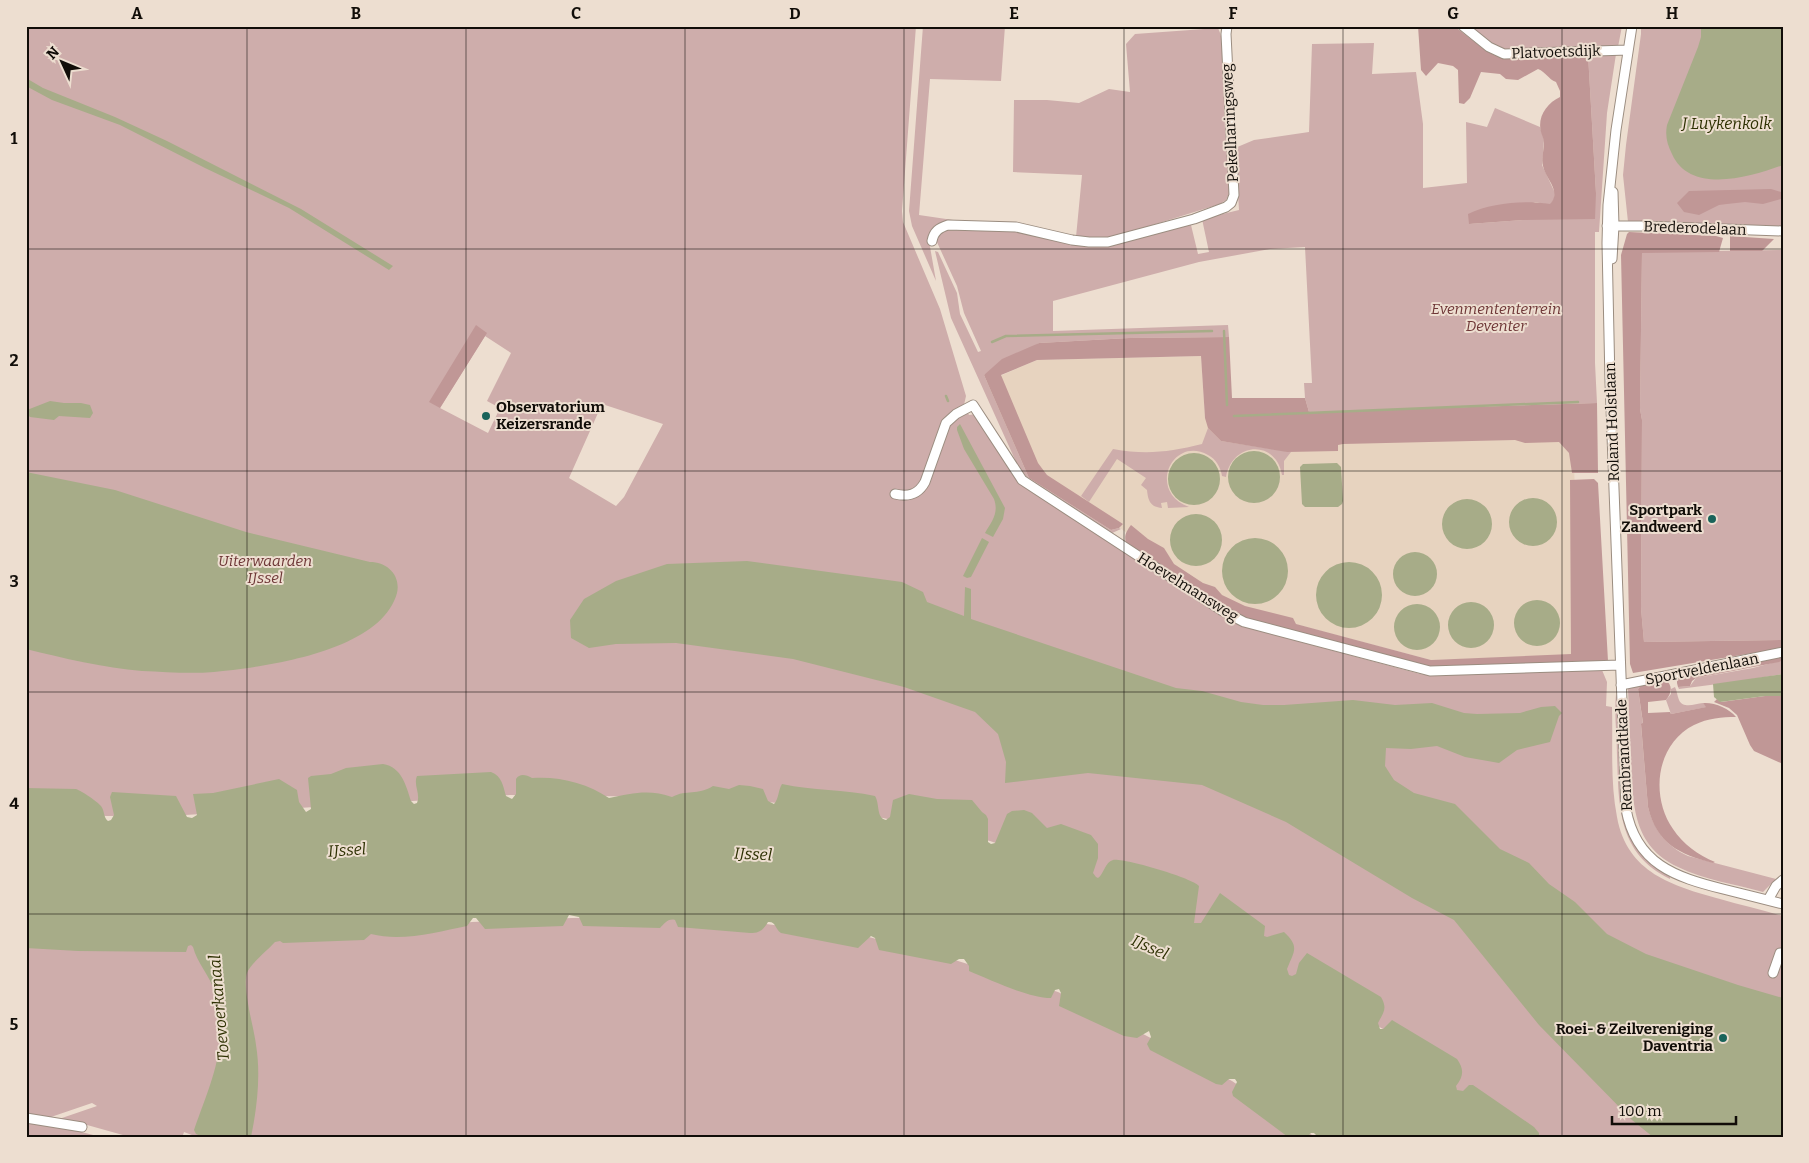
<svg xmlns="http://www.w3.org/2000/svg" width="1809" height="1163" font-family="Bitter,serif">
  <style>
    .built { fill: #e7d3bf }
    .green { fill: #ceadab; fill-rule: evenodd }
    .forest { fill: #c09796 }
    .water { fill: #a7ac88 }
    .lines { fill: none; stroke-linecap: round; stroke-linejoin: round }
    .stream { stroke: #a7ac88; stroke-width: 2.5 }
    .minor-casing { stroke: #9b8d80; stroke-width: 11 }
    .minor { stroke: #fff; stroke-width: 9 }
    .grid { fill: none; stroke: #110d08; stroke-width: 1; stroke-opacity: 0.55 }
    .poi-dot { fill: #19635a; stroke: #edded0; stroke-width: 2 }
    .labels { text-anchor: middle; dominant-baseline: central; stroke-width: 4; stroke-linejoin: round; paint-order: stroke }
    .street-label { font-size: 15px; fill: #110d08; stroke: #edded0 }
    .park-label { font-size: 15px; font-style: italic; fill: #6e3636; stroke: #edded0 }
    .poi-label { font-size: 15px; font-weight: bold; fill: #110d08; stroke: #edded0; text-anchor: end }
    .water-label { font-size: 16px; font-style: italic; fill: #2d3002; stroke: #edded0 }
    .neatline { fill: none; stroke: #110d08; stroke-width: 2 }
    .grid-label { font-size: 16px; text-anchor: middle; font-weight: bold; fill: #110d08 }
  </style>
  <rect width="100%" height="100%" fill="#edded0"/>
  <!-- built -->
  <path class="built" d="M 1201,356 L 1205,418 L 1573,431 L 1580,655 L 1431,660 L 1230,607 L 1120,528 L 1029,478 L 986,382 L 1037,360 Z"/>
  <!-- green -->
  <path class="green" d="M 26,26 L 916,26 L 902,211 L 903,222 L 940,309 L 966,396 L 964,405 L 969,415 L 976,414 L 1014,474 L 1074,519 L 1227,618 L 1245,627 L 1420,674 L 1436,676 L 1478,671 L 1602,670 L 1607,682 L 1606,706 L 1612,707 C 1613,743 1610,782 1617,817 C 1627,873 1673,886 1720,899 C 1741,905 1762,910 1783,916 L 1783,1041 L 1776,1137 L 1509,1137 L 1458,1091 L 1383,1029 L 1287,975 L 1095,878 L 990,841 L 883,818 L 769,802 L 673,797 L 510,795 L 185,815 L 107,816 L 26,812 ZM 485,336 L 511,353 L 487,401 L 500,408 L 488,433 L 440,408 ZM 602,404 L 663,424 L 624,497 L 616,506 L 569,478 Z
    M 923,26 L 1005,26 L 1001,81 L 930,79 L 919,215 L 953,220 L 938,227 L 929,241 L 936,281 L 912,226 L 909,211 Z
    M 1467,26 L 1622,26 L 1618,47 L 1510,51 L 1482,40 Z
    M 1641,26 L 1783,26 L 1783,228 L 1628,222 L 1623,175 L 1626,145 L 1641,34 Z
    M 1218,28 C 1228,49 1224,88 1224,112 C 1225,139 1229,165 1230,192 L 1226,200 L 1220,204 L 1111,238 L 1091,239 L 1076,237 L 1082,175 L 1013,172 L 1014,100 L 1047,100 L 1079,103 L 1109,89 L 1130,92 L 1126,44 L 1135,34 Z
    M 1374,43 L 1372,74 L 1416,72 L 1423,124 L 1423,188 L 1467,183 L 1466,122 L 1487,127 L 1495,108 L 1540,127 L 1544,140 L 1542,165 L 1555,193 L 1554,199 L 1550,205 L 1535,202 L 1469,224 L 1523,220 L 1596,193 L 1588,54 L 1616,54 L 1607,113 L 1599,232 L 1595,232 L 1595,363 L 1597,403 L 1309,412 L 1305,398 L 1304,383 L 1312,383 L 1305,247 L 1270,249 L 1199,262 L 1053,301 L 1053,331 L 1228,325 L 1229,337 L 1129,338 L 1039,343 L 984,375 L 1029,478 L 1111,530 L 1119,528 L 1121,529 L 1110,534 L 1034,485 L 1022,475 L 951,318 L 935,251 L 938,252 L 957,293 L 960,314 L 978,352 L 981,351 L 964,313 L 957,286 L 936,240 L 937,235 L 944,228 L 986,229 L 1014,232 L 1025,230 L 1081,244 L 1191,225 L 1198,254 L 1209,252 L 1202,219 L 1239,210 L 1235,148 L 1254,140 L 1309,132 L 1312,44 Z
    M 1783,250 L 1783,640 L 1644,642 L 1641,608 L 1642,420 L 1640,409 L 1642,252 Z
    M 1208,428 L 1221,441 L 1291,452 L 1284,461 L 1284,475 L 1282,475 C 1276,439 1232,442 1226,477 L 1222,476 C 1221,468 1216,459 1208,455 C 1173,435 1146,491 1189,507 L 1168,508 L 1167,502 L 1161,503 L 1162,508 C 1150,507 1148,500 1147,490 L 1141,485 L 1146,478 L 1117,459 L 1089,502 L 1081,496 L 1113,449 C 1146,455 1170,452 1202,444 Z
    M 1783,660 L 1783,674 L 1741,681 L 1679,689 L 1678,687 L 1690,686 L 1696,678 L 1753,668 Z
    M 1640,686 L 1638,689 L 1643,724 L 1641,725 L 1648,807 C 1654,830 1666,846 1688,856 L 1776,879 L 1763,892 C 1735,884 1704,880 1678,867 C 1633,846 1633,805 1631,762 C 1630,738 1629,714 1628,689 Z
    M 1675,687 C 1677,691 1677,695 1679,700 C 1683,709 1695,704 1703,703 L 1707,707 L 1671,714 L 1666,700 L 1671,694 L 1671,689 Z
    M 1616,694 C 1620,704 1618,720 1618,731 C 1621,790 1611,843 1670,877 L 1670,879 C 1617,853 1619,806 1617,756 C 1617,735 1614,714 1616,694 Z
    M 671,917 L 766,924 L 869,937 L 958,961 L 1058,992 L 1145,1035 L 1232,1081 L 1315,1137 L 197,1137 L 184,1132 L 183,1135 L 188,1137 L 130,1137 L 80,1123 L 59,1119 L 97,1106 L 92,1103 L 48,1118 L 26,1114 L 26,936 L 371,933 L 472,922 L 572,918 Z
    M 26,1123 L 62,1127 L 101,1137 L 26,1137 Z"/>
  <!-- forest -->
  <path class="forest" d="M 1418,26 L 1454,26 L 1485,50 L 1494,55 L 1510,58 L 1588,54 L 1596,193 L 1595,219 L 1523,220 L 1469,224 L 1468,214 C 1491,203 1525,200 1550,204 C 1562,191 1546,180 1543,166 C 1541,159 1544,150 1544,143 C 1544,139 1542,136 1541,132 C 1537,117 1547,103 1560,97 L 1560,91 L 1556,82 C 1548,79 1546,72 1538,69 L 1518,80 L 1506,79 L 1500,74 L 1481,72 L 1470,98 L 1464,104 L 1459,103 L 1458,70 L 1453,66 L 1438,63 L 1426,76 L 1421,70 Z
    M 1771,189 L 1781,192 L 1781,199 L 1763,204 L 1745,202 L 1727,204 L 1719,205 L 1699,215 L 1684,212 L 1677,203 L 1689,191 Z
    M 1629,232 L 1716,236 L 1723,238 L 1719,252 L 1642,253 L 1640,409 L 1642,420 L 1641,608 L 1644,642 L 1783,640 L 1783,648 L 1633,673 L 1630,664 L 1621,255 L 1627,234 Z
    M 1730,236 L 1774,239 L 1762,251 L 1730,251 Z
    M 476,325 L 487,333 L 440,408 L 429,402 Z
    M 1229,337 L 1232,398 L 1305,398 L 1309,412 L 1597,403 L 1598,473 L 1572,473 L 1569,453 L 1559,442 L 1525,443 L 1515,440 L 1343,444 L 1338,445 L 1338,451 L 1287,452 L 1221,441 L 1208,428 L 1205,418 L 1201,356 L 1037,360 L 1001,375 L 1038,463 L 1047,475 L 1123,524 L 1119,528 L 1111,530 L 1029,478 L 984,375 L 1002,359 L 1039,343 L 1129,338 Z
    M 1594,479 L 1598,483 L 1608,661 L 1437,669 L 1257,623 L 1237,615 L 1126,544 C 1124,535 1126,532 1131,525 L 1148,539 L 1164,548 L 1174,564 L 1203,583 L 1215,587 L 1222,595 L 1245,606 L 1293,618 L 1296,624 L 1431,660 L 1571,654 L 1570,480 Z
    M 1783,655 L 1783,660 L 1779,662 L 1696,678 L 1692,681 L 1690,686 L 1678,687 L 1677,683 L 1677,676 Z
    M 1665,679 C 1673,686 1672,692 1666,700 L 1648,702 L 1648,713 L 1670,712 L 1671,714 L 1706,707 L 1703,703 C 1714,702 1729,708 1736,717 C 1722,717 1708,718 1694,725 C 1656,744 1650,796 1673,829 C 1683,844 1698,855 1715,862 L 1713,863 C 1679,854 1657,844 1648,807 L 1641,724 L 1643,723 L 1638,689 L 1642,684 Z
    M 1765,696 L 1783,696 L 1783,764 L 1754,751 L 1750,745 L 1737,715 L 1729,708 L 1714,702 L 1717,699 L 1721,702 Z"/>
  <!-- water -->
  <path class="water" d="M 1701,26 L 1783,26 L 1783,165 C 1751,177 1690,195 1672,154 C 1667,144 1665,136 1667,125 L 1698,47 L 1701,37 Z
    M 26,78 L 43,88 L 115,117 L 167,141 L 301,209 L 393,266 L 389,270 L 289,208 L 205,168 L 120,125 L 52,100 L 26,86 Z
    M 50,401 L 64,403 L 81,403 L 90,405 L 93,413 L 90,418 L 59,416 L 54,420 L 30,417 L 27,414 L 27,410 Z
    M 960,424 L 1005,508 L 1003,519 L 993,537 L 985,533 C 992,521 999,513 994,499 L 964,449 L 957,430 L 957,427 Z
    M1228 477a26 26 0 1 1 52 0a26 26 0 1 1-52 0Z
    M1168 479a26 26 0 1 1 52 0a26 26 0 1 1-52 0Z
    M 1337,463 L 1341,467 L 1343,501 L 1342,504 L 1338,507 L 1305,507 L 1302,504 L 1300,467 L 1303,464 Z
    M 26,472 L 115,490 L 246,532 L 370,562 C 387,562 401,575 397,593 C 381,652 264,667 214,672 C 190,674 166,672 142,671 C 104,668 63,658 26,649 Z
    M1509 522a24 24 0 1 1 48 0a24 24 0 1 1-48 0Z
    M1442 524a25 25 0 1 1 50 0a25 25 0 1 1-50 0Z
    M1170 540a26 26 0 1 1 52 0a26 26 0 1 1-52 0Z
    M 982,538 L 989,542 L 971,577 L 967,578 L 963,576 Z
    M1222 571a33 33 0 1 1 66 0a33 33 0 1 1-66 0Z
    M1393 574a22 22 0 1 1 44 0a22 22 0 1 1-44 0Z
    M 747,561 L 902,582 L 923,592 L 927,602 L 964,616 L 965,587 L 971,589 L 971,619 L 1176,688 L 1202,691 L 1241,702 L 1263,705 L 1284,705 L 1353,700 L 1395,705 L 1432,703 L 1464,713 L 1477,714 L 1520,713 L 1541,707 L 1555,706 L 1562,713 L 1559,716 L 1550,742 L 1517,750 L 1499,763 L 1465,757 L 1437,746 L 1411,749 L 1386,748 L 1385,766 L 1394,780 L 1414,793 L 1455,804 L 1500,849 L 1529,863 L 1549,884 L 1575,902 L 1607,934 L 1646,954 L 1738,985 L 1783,998 L 1783,1137 L 1653,1137 L 1632,1120 L 1539,1025 L 1454,920 L 1412,898 L 1286,822 L 1202,785 L 1088,773 L 1005,783 L 1006,762 L 998,734 L 975,712 L 904,687 L 793,659 L 676,643 L 616,644 L 589,648 L 571,638 L 570,620 L 584,599 L 616,581 L 667,564 Z
    M1316 595a33 33 0 1 1 66 0a33 33 0 1 1-66 0Z
    M1514 623a23 23 0 1 1 46 0a23 23 0 1 1-46 0Z
    M1448 625a23 23 0 1 1 46 0a23 23 0 1 1-46 0Z
    M1394 627a23 23 0 1 1 46 0a23 23 0 1 1-46 0Z
    M 1783,674 L 1783,696 L 1765,696 L 1720,702 L 1714,697 L 1713,684 Z
    M 383,764 C 402,767 406,786 411,801 L 414,804 L 417,803 C 421,794 413,785 417,776 L 491,772 C 502,776 503,786 506,796 L 512,799 L 516,794 L 516,779 C 520,773 526,775 532,778 C 559,776 587,783 609,798 C 632,793 650,789 672,797 C 687,789 697,796 713,786 L 729,789 L 739,785 L 750,786 L 763,789 L 768,801 L 774,804 C 779,799 778,790 782,784 C 813,791 844,789 875,796 C 880,804 876,818 886,820 L 890,817 L 893,800 L 909,794 L 937,799 L 972,800 L 982,812 L 986,815 L 988,819 L 988,842 L 991,844 L 995,843 L 1007,814 L 1012,811 L 1024,810 L 1032,813 L 1047,828 L 1061,824 L 1091,835 L 1098,844 L 1098,858 L 1093,873 L 1096,877 L 1098,878 C 1104,874 1105,862 1113,860 C 1124,858 1192,878 1199,886 L 1194,923 L 1201,923 L 1220,893 L 1265,926 L 1264,936 L 1267,937 L 1284,932 C 1300,947 1294,951 1287,969 L 1289,975 L 1292,976 L 1296,974 L 1299,963 L 1307,953 L 1381,997 C 1388,1009 1383,1013 1378,1023 L 1380,1029 L 1383,1029 L 1392,1020 L 1457,1059 C 1464,1069 1464,1076 1456,1086 L 1457,1090 L 1463,1091 L 1469,1085 L 1473,1085 L 1534,1127 L 1539,1133 L 1539,1137 L 1318,1137 L 1314,1133 L 1311,1133 L 1307,1137 L 1288,1137 L 1233,1096 L 1232,1092 L 1237,1082 L 1235,1079 L 1229,1079 L 1222,1085 L 1216,1084 L 1150,1050 L 1147,1044 L 1151,1037 L 1149,1031 L 1137,1038 L 1124,1036 L 1059,1006 L 1061,993 L 1059,989 L 1055,990 L 1051,998 C 1028,998 991,980 969,971 L 969,966 L 964,959 L 959,959 L 951,964 L 879,950 L 875,938 L 871,936 L 858,948 L 781,933 C 775,929 776,921 768,922 C 763,930 760,933 750,933 L 678,927 L 675,920 C 668,918 664,924 660,928 L 583,926 L 579,917 L 569,915 L 563,926 L 485,929 L 476,918 L 473,918 L 467,926 C 437,932 402,942 371,934 L 364,940 L 283,943 L 280,941 L 275,942 C 268,950 250,964 247,973 C 242,989 254,1027 256,1045 C 261,1075 257,1108 251,1137 L 203,1137 L 196,1134 L 194,1130 C 210,1084 231,1042 215,992 C 210,976 197,963 193,947 L 191,945 L 188,946 L 186,952 L 78,951 L 26,948 L 28,801 L 26,788 L 76,789 C 82,791 98,802 101,806 C 105,811 103,817 108,821 L 111,820 L 114,815 L 110,797 L 112,792 L 176,796 L 187,817 L 192,818 L 197,815 L 193,794 L 213,793 L 279,779 L 297,790 L 299,802 L 306,812 L 311,809 L 308,778 L 311,776 L 331,774 L 346,768 Z"/>
  <g class="lines">
    <!-- stream -->
    <path class="stream" d="M 1224,331 L 1227,405
      M 992,342 L 1006,336 L 1212,331
      M 946,396 L 948,401
      M 1234,416 L 1578,402"/>
    <defs>
      <path id="minor" d="M 1463,26 L 1489,47 L 1504,54 L 1628,50
        M 1632,26 L 1616,130 L 1608,205 L 1607,243 L 1610,382 L 1626,809 C 1636,864 1675,877 1723,889 C 1743,894 1763,899 1783,904
        M 1607,226 L 1642,226 L 1783,231
        M 932,241 C 934,231 939,228 948,225 L 1016,227 L 1072,240 L 1089,242 L 1108,242 L 1194,219 L 1226,207 L 1231,203 L 1234,195 L 1226,34 L 1227,26
        M 1612,259 L 1614,226 L 1613,192
        M 895,494 C 908,497 918,495 925,482 L 946,423 L 956,414 L 973,405 L 1022,480 L 1221,610 L 1244,622 L 1430,671 L 1620,665
        M 1621,685 L 1783,652
        M 1768,900 L 1776,886 L 1783,880
        M 1773,973 L 1780,953 L 1783,953
        M 26,1118 L 82,1127"/>
    </defs>
    <!-- minor casing -->
    <use href="#minor" class="minor-casing"/>
    <!-- minor -->
    <use href="#minor" class="minor"/>
  </g>
  <!-- grid -->
  <path class="grid" d="M 247,26 L 247,1137M 466,26 L 466,1137M 685,26 L 685,1137M 904,26 L 904,1137M 1124,26 L 1124,1137M 1343,26 L 1343,1137M 1562,26 L 1562,1137M 26,249 L 1783,249M 26,471 L 1783,471M 26,692 L 1783,692M 26,914 L 1783,914"/>
  <!-- markers -->
  <g class="poi-dot">
    <circle cx="486" cy="416" r="5"/>
    <circle cx="1712" cy="519" r="5"/>
    <circle cx="1723" cy="1038" r="5"/>
  </g>
  <g class="labels">
    <!-- street labels -->
    <g class="street-label">
      <text transform="translate(1556 52) rotate(-2)">Platvoetsdijk</text>
      <text transform="translate(1230 123) rotate(-93)">Pekelharingsweg</text>
      <text transform="translate(1695 228) rotate(2)">Brederodelaan</text>
      <text transform="translate(1612 422) rotate(-92)">Roland Holstlaan</text>
      <text transform="translate(1188 587) rotate(32)">Hoevelmansweg</text>
      <text transform="translate(1702 669) rotate(-11)">Sportveldenlaan</text>
      <text transform="translate(1624 755) rotate(-93)">Rembrandtkade</text>
    </g>
    <!-- park labels -->
    <g class="park-label">
      <text x="1496" y="309">Evenmententerrein<tspan x="1496" dy="17">Deventer</tspan></text>
      <text x="265" y="561">Uiterwaarden<tspan x="265" dy="17">IJssel</tspan></text>
    </g>
    <!-- poi labels -->
    <g class="poi-label">
      <text x="496" y="407" text-anchor="start">Observatorium<tspan x="496" dy="17">Keizersrande</tspan></text>
      <text x="1702" y="510">Sportpark<tspan x="1702" dy="17">Zandweerd</tspan></text>
      <text x="1713" y="1029">Roei- &amp; Zeilvereniging<tspan x="1713" dy="17">Daventria</tspan></text>
    </g>
    <!-- water labels -->
    <g class="water-label">
      <text x="1727" y="123">J Luykenkolk</text>
      <text transform="translate(347 850) rotate(-4)">IJssel</text>
      <text transform="translate(753 854) rotate(3)">IJssel</text>
      <text transform="translate(1150 947) rotate(24)">IJssel</text>
      <text transform="translate(219 1008) rotate(-95)">Toevoerkanaal</text>
    </g>
  </g>
  <!-- border -->
  <rect width="1809" height="1163" fill="none" stroke="#edded0" stroke-width="55"/>
  <!-- north arrow -->
  <g transform="translate(62 62) rotate(314)" stroke="#edded0" stroke-width="4" paint-order="stroke">
  <path d="M0-4L9 19L0 12L-9 19Z" fill="#110d08"/>
  <text y="-8" font-size="14" font-weight="bold" text-anchor="middle" fill="#110d08">N</text>
  </g>
  <!-- scale -->
  <path d="M1612 1116v8h124v-8" fill="none" stroke="#110d08" stroke-width="2.5"/>
  <text x="1619" y="1116" font-size="15" fill="#110d08" stroke="#edded0" stroke-width="4" paint-order="stroke">100 m</text>
  <rect x="28" y="28" width="1754" height="1108" class="neatline"/>
  <g class="grid-label">
    <text x="137" y="19">A</text>
    <text x="356" y="19">B</text>
    <text x="576" y="19">C</text>
    <text x="795" y="19">D</text>
    <text x="1014" y="19">E</text>
    <text x="1233" y="19">F</text>
    <text x="1453" y="19">G</text>
    <text x="1672" y="19">H</text>
    <text x="14" y="144">1</text>
    <text x="14" y="366">2</text>
    <text x="14" y="587">3</text>
    <text x="14" y="809">4</text>
    <text x="14" y="1030">5</text>
  </g>
</svg>
